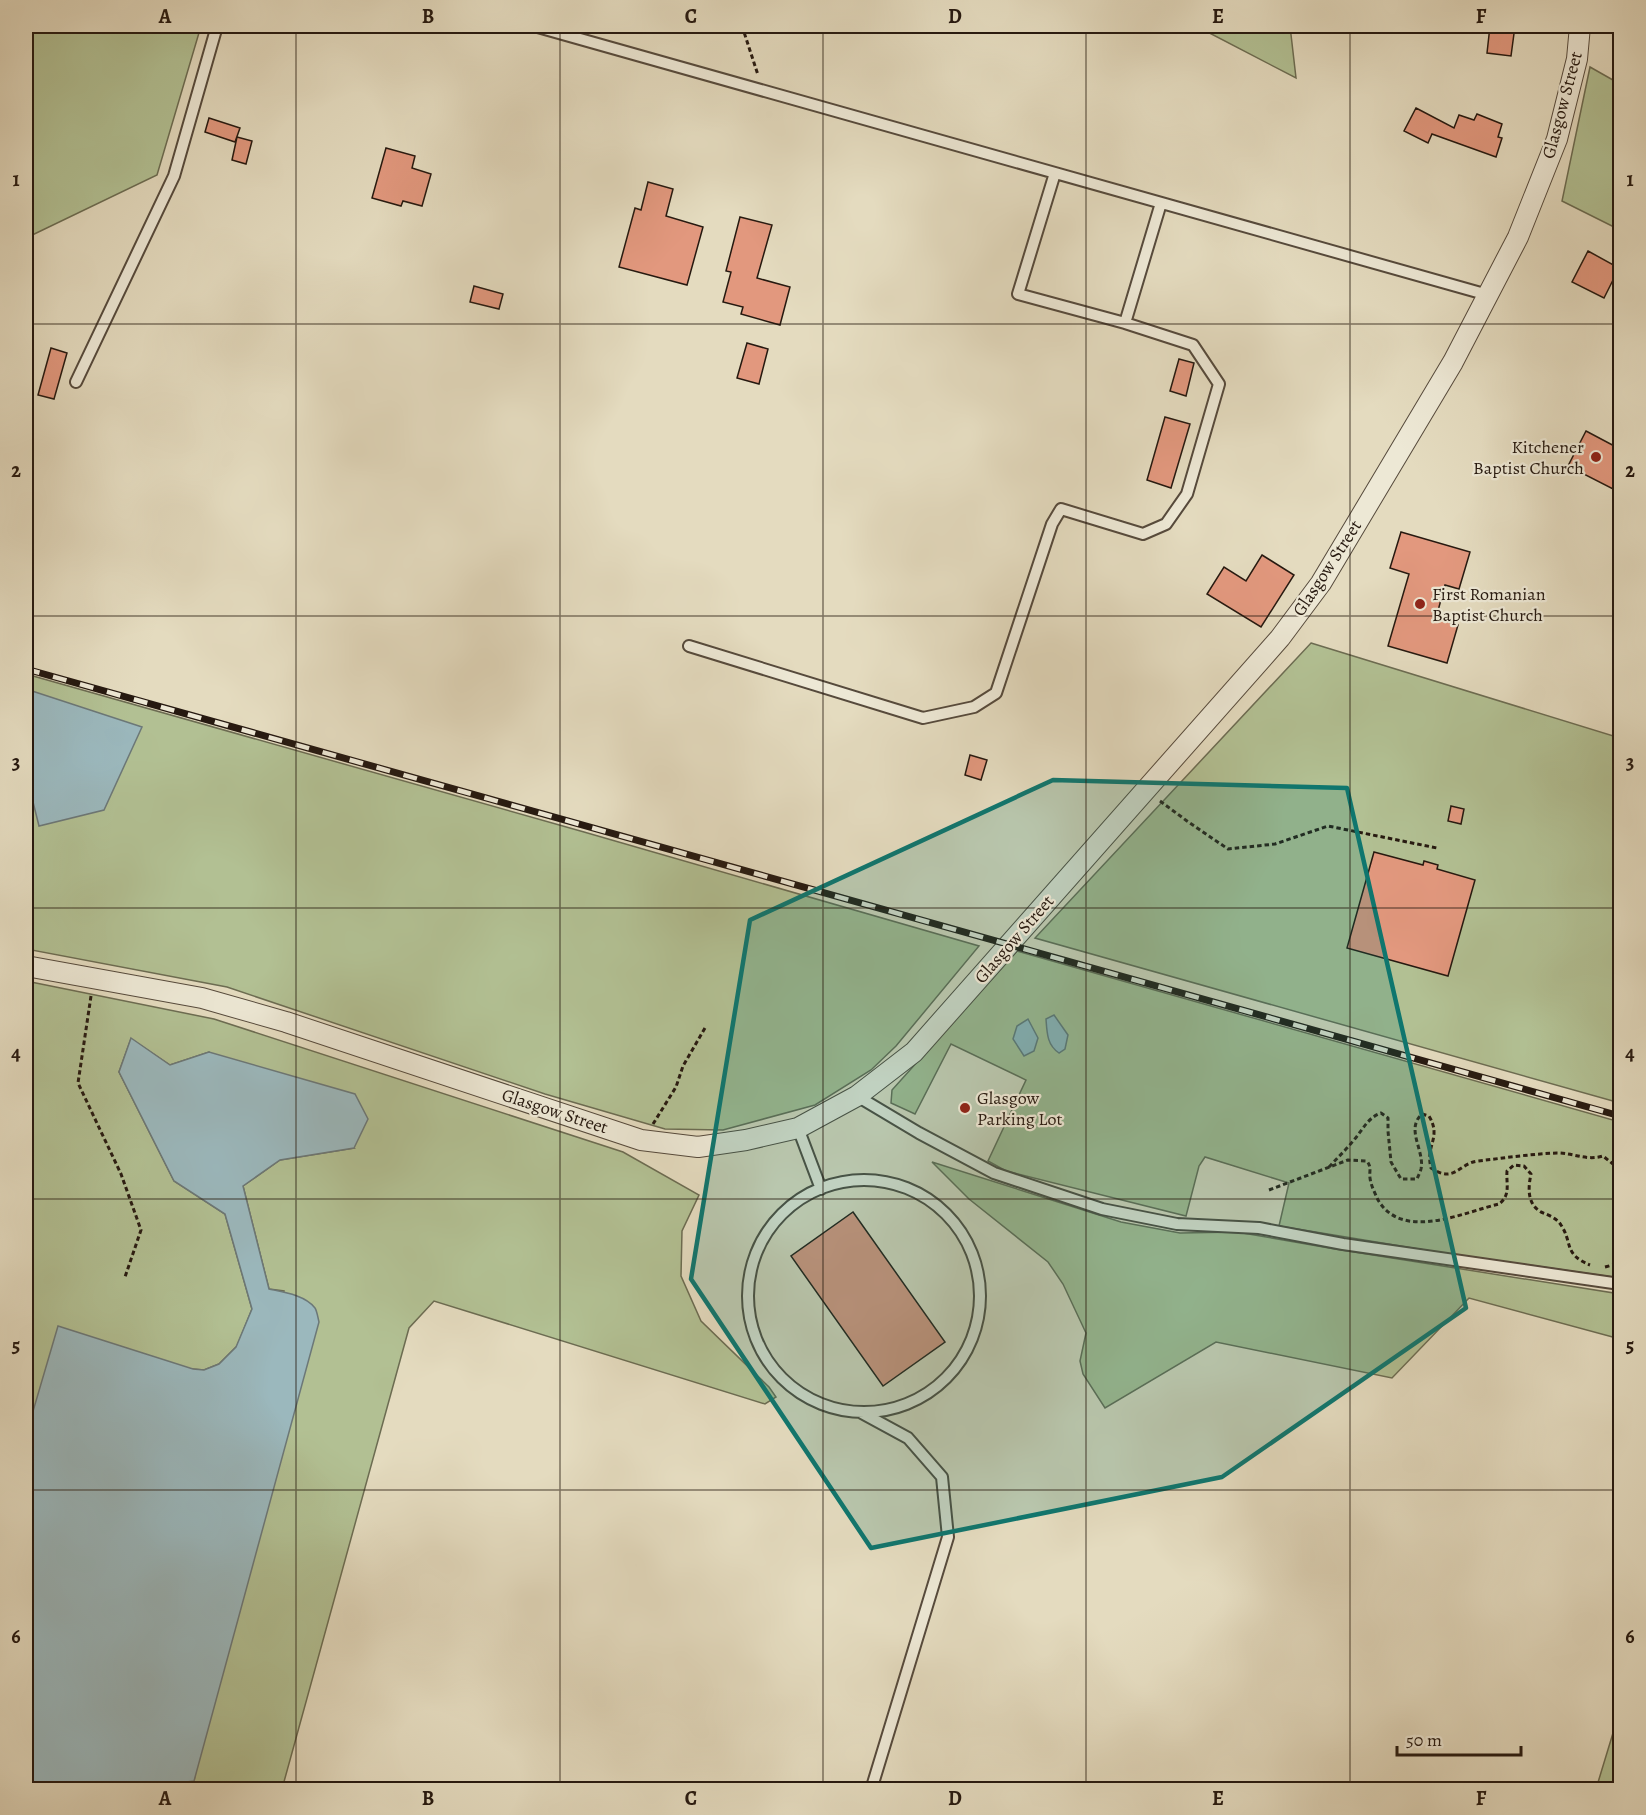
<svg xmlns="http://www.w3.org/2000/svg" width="1646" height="1815" font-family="Alegreya,serif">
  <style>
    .green { fill: #b2c093; stroke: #6c6c52; stroke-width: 1.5 }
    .water { fill: #9bb8bd; stroke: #6c7878; stroke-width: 1.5 }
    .building { fill: #e2987e; stroke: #261910; stroke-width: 1.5 }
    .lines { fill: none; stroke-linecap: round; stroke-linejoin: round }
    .service-casing { stroke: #564a3c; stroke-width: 14 }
    .minor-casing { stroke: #564a3c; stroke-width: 22 }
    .path { stroke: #261910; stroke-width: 3; stroke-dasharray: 4.5 3; stroke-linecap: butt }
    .service { stroke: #ede8d5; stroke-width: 10 }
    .minor { stroke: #ede8d5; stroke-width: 20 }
    .rail-casing { stroke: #261910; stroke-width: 7 }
    .rail { stroke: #ede8d5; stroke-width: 4.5; stroke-dasharray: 14; stroke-linecap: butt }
    .marked { fill: #0f766e; fill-opacity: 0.2; stroke: #0f766e; stroke-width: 4.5; stroke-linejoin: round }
    .grid { fill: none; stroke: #261910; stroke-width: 1.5; stroke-opacity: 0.55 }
    .poi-dot { fill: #8f2418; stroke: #ede8d5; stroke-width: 2 }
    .labels { text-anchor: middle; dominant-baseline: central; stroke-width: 4.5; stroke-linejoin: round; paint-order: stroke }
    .street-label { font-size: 18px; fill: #261910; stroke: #ede8d5 }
    .poi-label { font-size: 18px; fill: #261910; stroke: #ede8d5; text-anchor: start }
    .neatline { fill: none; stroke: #261910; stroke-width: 2 }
    .grid-label { font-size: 20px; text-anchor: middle; font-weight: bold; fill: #261910 }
  </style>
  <rect width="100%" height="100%" fill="#e4dbbf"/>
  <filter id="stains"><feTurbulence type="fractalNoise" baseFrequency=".00333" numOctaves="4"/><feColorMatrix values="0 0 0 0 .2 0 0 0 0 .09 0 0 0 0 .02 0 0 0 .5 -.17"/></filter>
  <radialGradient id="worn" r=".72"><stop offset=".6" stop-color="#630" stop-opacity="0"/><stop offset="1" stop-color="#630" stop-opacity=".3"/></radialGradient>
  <!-- green -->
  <path class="green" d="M 26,26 L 201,26 L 157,175 L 26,238 Z
    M 1196,26 L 1290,26 L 1296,78 Z
    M 1590,67 L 1620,84 L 1620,230 L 1562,201 Z
    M 1311,643 L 1620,738 L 1620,1103 L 1035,938 Z
    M 26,674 L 584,832 L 979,946 L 896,1046 L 871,1070 L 815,1105 L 723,1130 L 665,1129 L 545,1094 L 227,987 L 26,949 Z
    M 1017,951 L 1620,1122 L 1620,1278 L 1437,1252 L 1279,1226 L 1289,1183 L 1205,1157 L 1199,1166 L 1186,1216 L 1006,1171 L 988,1161 L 1026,1080 L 951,1044 L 915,1114 L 891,1103 L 892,1090 Z
    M 26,981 L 214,1019 L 623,1152 L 699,1195 L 682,1231 L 681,1276 L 701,1321 L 769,1387 L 776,1397 L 765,1404 L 434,1301 L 409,1328 L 282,1789 L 250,1789 L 239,1786 L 237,1790 L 126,1789 L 194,1781 L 284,1291 L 269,1289 L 243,1186 L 280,1160 L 354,1148 L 209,1052 L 170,1065 L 131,1039 L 119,1072 L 174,1181 L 225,1214 L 252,1309 L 237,1346 L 219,1364 L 204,1370 L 193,1369 L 26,1435 Z
    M 932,1162 L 1121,1222 L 1180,1233 L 1237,1232 L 1335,1249 L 1620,1294 L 1620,1339 L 1469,1298 L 1392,1378 L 1216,1342 L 1105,1408 L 1083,1374 L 1080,1361 L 1086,1333 L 1063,1284 L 1048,1262 L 969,1199 Z
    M 1620,1710 L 1620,1770 L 1611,1789 L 1596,1789 Z"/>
  <!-- water -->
  <path class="water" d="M 26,689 L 142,727 L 104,810 L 39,826 L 31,794 L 26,790 Z
    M 1054,1015 L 1068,1035 L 1065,1049 L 1059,1053 C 1047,1045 1047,1033 1046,1019 Z
    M 1028,1019 L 1038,1038 L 1034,1051 L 1024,1056 L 1013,1039 L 1017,1026 Z
    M 131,1038 L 170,1065 L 209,1052 L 355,1094 L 368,1119 L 354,1148 L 280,1160 L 243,1186 L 269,1289 C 283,1292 305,1295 315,1308 C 317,1311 318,1318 319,1322 L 194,1781 L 126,1790 L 26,1789 L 26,1435 L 58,1326 L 193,1369 L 204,1370 L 219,1364 L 236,1347 L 252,1309 L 225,1214 L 174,1181 L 119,1072 Z"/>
  <!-- building -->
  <path class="building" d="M 1490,26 L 1515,26 L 1511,56 L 1487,53 Z
    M 1416,108 L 1454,128 L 1459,115 L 1474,120 L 1477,114 L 1502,124 L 1498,137 L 1502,138 L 1496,157 L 1432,134 L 1428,143 L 1404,131 Z
    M 209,118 L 240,128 L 235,142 L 205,132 Z
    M 237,137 L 252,141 L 246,164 L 232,160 Z
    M 386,148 L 415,156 L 412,168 L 431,174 L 422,206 L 403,201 L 401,206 L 372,198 Z
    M 648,182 L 673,189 L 666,216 L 703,227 L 687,285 L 619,267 L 635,208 L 641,210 Z
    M 740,217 L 772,225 L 757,278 L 790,287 L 780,325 L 741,314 L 743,307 L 723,302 L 731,272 L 726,271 Z
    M 1588,251 L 1619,268 L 1604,298 L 1572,282 Z
    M 474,286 L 503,294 L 499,309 L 470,302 Z
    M 747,343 L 768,349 L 759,384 L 737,378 Z
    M 51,348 L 67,353 L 54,399 L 38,395 Z
    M 1179,359 L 1194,363 L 1186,396 L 1170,391 Z
    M 1165,417 L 1190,424 L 1171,488 L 1147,480 Z
    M 1586,431 L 1620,449 L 1620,478 L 1615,490 L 1568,466 Z
    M 1401,532 L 1470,552 L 1459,589 L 1445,585 L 1436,618 L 1458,625 L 1447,663 L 1388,646 L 1409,574 L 1390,568 Z
    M 1262,555 L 1294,575 L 1261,627 L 1207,594 L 1224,567 L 1246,581 Z
    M 970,755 L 987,760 L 981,780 L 965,775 Z
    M 1451,806 L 1464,809 L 1461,824 L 1448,821 Z
    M 1374,852 L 1423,865 L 1424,861 L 1438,865 L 1437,869 L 1475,880 L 1448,976 L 1347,948 Z
    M 853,1212 L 945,1342 L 883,1386 L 791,1256 Z"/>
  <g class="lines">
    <defs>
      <path id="service" d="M 534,26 L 1488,295
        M 1055,173 L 1018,294 L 1125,323 L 1161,203
        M 76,382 L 174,176 L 217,26
        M 689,646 L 923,718 L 974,707 L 996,693 L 1052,524 L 1061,509 L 1143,534 L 1166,524 L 1187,494 L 1219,384 L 1193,345 L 1125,323
        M 857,1096 L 919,1133 L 994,1173 L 1102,1209 L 1177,1224 L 1259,1228 L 1343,1244 L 1620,1284
        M 798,1128 L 821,1189
        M748 1296a116 116 0 1 1 232 0a116 116 0 1 1-232 0Z
        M 862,1413 L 908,1438 L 942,1477 L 948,1537 L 871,1790
        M 1619,1790 L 1620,1787"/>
      <path id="minor" d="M 26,966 L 202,998 L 286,1022 L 641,1140 L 698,1147 L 746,1140 L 798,1128 L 857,1096 L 914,1052 L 1280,638 L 1321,583 L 1453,362 L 1518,237 L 1557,139 L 1577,59 L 1580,26"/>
    </defs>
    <!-- service casing -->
    <use href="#service" class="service-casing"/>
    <!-- minor casing -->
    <use href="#minor" class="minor-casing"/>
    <!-- path -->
    <path class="path" d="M 742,26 L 758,75
      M 1160,801 L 1187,821 L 1228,849 L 1275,844 L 1328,826 L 1437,848
      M 91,996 L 78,1083 L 121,1174 L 141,1230 L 125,1277
      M 653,1124 L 676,1087 L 683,1066 L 705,1028
      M 1329,1167 C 1337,1158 1346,1150 1353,1141 C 1363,1130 1367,1118 1381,1113 L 1388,1118 L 1388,1131 L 1391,1162 L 1401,1179 L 1417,1179 C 1418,1176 1420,1173 1421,1169 C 1425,1151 1405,1129 1422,1114 L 1429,1116 C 1442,1138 1425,1145 1431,1168 C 1455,1184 1459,1163 1478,1161 C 1504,1158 1531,1154 1557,1153 C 1574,1153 1586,1161 1603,1156 L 1613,1164 L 1620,1165
      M 1269,1190 L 1348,1160 L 1367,1161 C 1372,1168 1369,1171 1370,1178 C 1371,1186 1375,1193 1378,1200 C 1403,1242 1464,1212 1499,1204 C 1511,1195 1506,1184 1507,1171 L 1514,1165 L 1524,1166 L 1531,1174 C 1528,1188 1527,1204 1541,1212 C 1548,1215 1557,1218 1561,1225 C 1573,1243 1563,1254 1590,1265
      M 1605,1267 L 1620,1263"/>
    <!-- service -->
    <use href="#service" class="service"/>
    <!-- minor -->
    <use href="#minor" class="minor"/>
    <defs>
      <path id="rail" d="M 26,669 L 1620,1116"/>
    </defs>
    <!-- rail casing -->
    <use href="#rail" class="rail-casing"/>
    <!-- rail -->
    <use href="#rail" class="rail"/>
  </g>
  <!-- marked area -->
  <path class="marked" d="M 1053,780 L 1347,788 L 1466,1308 L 1222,1477 L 871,1548 L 691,1279 L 750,920 Z"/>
  <!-- grid -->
  <path class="grid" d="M 296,26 L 296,1790M 560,26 L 560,1790M 823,26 L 823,1790M 1086,26 L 1086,1790M 1350,26 L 1350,1790M 26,324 L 1620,324M 26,616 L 1620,616M 26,908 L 1620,908M 26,1199 L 1620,1199M 26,1490 L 1620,1490"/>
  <!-- markers -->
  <g class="poi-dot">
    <circle cx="1596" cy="457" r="6"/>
    <circle cx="1420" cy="604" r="6"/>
    <circle cx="965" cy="1108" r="6"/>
  </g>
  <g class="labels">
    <!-- street labels -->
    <g class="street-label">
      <text transform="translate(1562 105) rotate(-75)">Glasgow Street</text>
      <text transform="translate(1327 568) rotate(-57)">Glasgow Street</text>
      <text transform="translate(1014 939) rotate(-49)">Glasgow Street</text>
      <text transform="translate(555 1111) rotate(18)">Glasgow Street</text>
    </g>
    <!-- poi labels -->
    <g class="poi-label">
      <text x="1584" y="447" text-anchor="end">Kitchener<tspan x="1584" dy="21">Baptist Church</tspan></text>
      <text x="1432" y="594">First Romanian<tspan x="1432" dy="21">Baptist Church</tspan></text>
      <text x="977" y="1098">Glasgow<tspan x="977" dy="21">Parking Lot</tspan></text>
    </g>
  </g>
  <!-- margin -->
  <rect width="1646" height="1815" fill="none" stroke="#e4dbbf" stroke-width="66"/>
  <!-- scale -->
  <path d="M1397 1746v9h124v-9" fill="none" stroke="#261910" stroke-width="3"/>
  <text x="1406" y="1746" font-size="18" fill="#261910" stroke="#ede8d5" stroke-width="4.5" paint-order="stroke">50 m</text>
  <rect x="33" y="33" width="1580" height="1749" class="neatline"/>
  <g class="grid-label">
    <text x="165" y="23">A</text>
    <text x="428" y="23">B</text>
    <text x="691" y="23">C</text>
    <text x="955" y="23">D</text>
    <text x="1218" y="23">E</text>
    <text x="1481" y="23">F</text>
    <text x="16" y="186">1</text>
    <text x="1630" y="186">1</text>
    <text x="16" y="477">2</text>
    <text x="1630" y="477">2</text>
    <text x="16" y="769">3</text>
    <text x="1630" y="769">3</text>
    <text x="16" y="1060">4</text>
    <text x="1630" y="1060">4</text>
    <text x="16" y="1352">5</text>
    <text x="1630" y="1352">5</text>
    <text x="16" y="1643">6</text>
    <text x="1630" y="1643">6</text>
    <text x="165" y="1805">A</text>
    <text x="428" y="1805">B</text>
    <text x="691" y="1805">C</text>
    <text x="955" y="1805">D</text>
    <text x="1218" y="1805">E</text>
    <text x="1481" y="1805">F</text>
  </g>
  <rect width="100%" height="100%" filter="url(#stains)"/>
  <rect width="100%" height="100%" fill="url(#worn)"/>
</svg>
